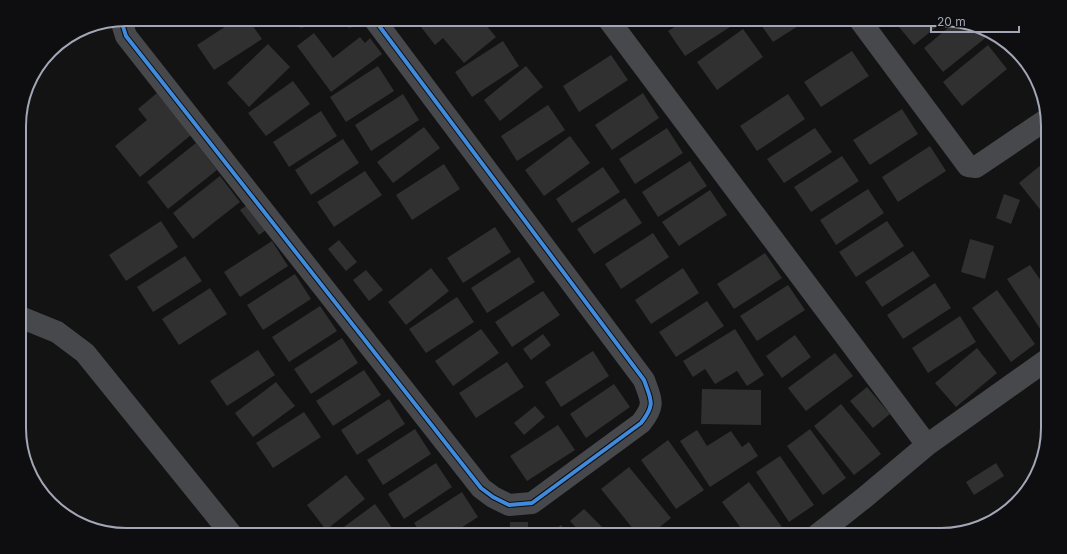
<svg xmlns="http://www.w3.org/2000/svg" width="1067" height="554" font-family="Inter,sans-serif">
  <style>
    .building { fill: #303031 }
    .lines { fill: none; stroke-linecap: round; stroke-linejoin: round }
    .street { stroke: #47484c; stroke-width: 22 }
    .cycleway-casing { stroke: #0e0d0f; stroke-width: 6 }
    .cycleway { stroke: #408adc; stroke-width: 4 }
    .rim { fill: none; stroke: #a2a6b6; stroke-width: 2 }
  </style>
  <rect width="100%" height="100%" fill="#131313"/>
  <!-- building -->
  <path class="building" d="M 237,19 L 248,19 L 262,39 L 214,70 L 197,45 Z
    M 284,19 L 305,19 L 303,28 L 283,24 Z
    M 311,19 L 352,19 L 351,28 Z
    M 424,19 L 481,19 L 496,37 L 464,63 L 443,38 L 435,45 L 418,23 Z
    M 657,19 L 669,19 L 660,25 Z
    M 687,19 L 729,19 L 733,25 L 685,56 L 668,31 Z
    M 757,19 L 809,19 L 773,42 Z
    M 897,19 L 941,19 L 945,20 L 914,45 L 894,21 Z
    M 955,22 L 984,29 L 989,35 L 943,72 L 924,48 Z
    M 743,29 L 763,57 L 717,90 L 697,62 Z
    M 314,33 L 333,58 L 360,37 L 365,43 L 370,38 L 382,54 L 331,92 L 297,46 Z
    M 503,41 L 519,66 L 472,97 L 455,72 Z
    M 268,44 L 290,67 L 249,107 L 227,83 Z
    M 988,45 L 1007,69 L 962,106 L 943,82 Z
    M 852,51 L 869,76 L 821,107 L 804,82 Z
    M 611,55 L 628,80 L 579,112 L 563,86 Z
    M 378,66 L 394,91 L 346,122 L 330,97 Z
    M 526,66 L 543,87 L 500,121 L 484,100 Z
    M 293,81 L 310,104 L 266,136 L 248,113 Z
    M 157,93 L 191,135 L 140,177 L 115,146 L 147,120 L 138,109 Z
    M 643,93 L 659,118 L 612,150 L 595,125 Z
    M 403,94 L 419,120 L 371,151 L 355,125 Z
    M 788,94 L 805,119 L 757,151 L 740,126 Z
    M 548,105 L 565,130 L 517,161 L 501,136 Z
    M 902,109 L 918,134 L 870,165 L 853,140 Z
    M 321,111 L 337,136 L 289,167 L 273,142 Z
    M 21,115 L 23,132 L 19,132 L 19,119 Z
    M 424,127 L 440,148 L 393,183 L 377,162 Z
    M 667,128 L 683,153 L 635,184 L 619,159 Z
    M 815,128 L 832,152 L 784,183 L 767,159 Z
    M 570,136 L 590,163 L 544,196 L 525,170 Z
    M 343,139 L 359,163 L 311,195 L 295,170 Z
    M 196,143 L 217,170 L 168,209 L 147,182 Z
    M 930,146 L 946,171 L 898,202 L 882,177 Z
    M 842,156 L 859,181 L 811,212 L 794,187 Z
    M 1047,160 L 1047,218 L 1019,183 Z
    M 690,161 L 707,186 L 658,217 L 642,192 Z
    M 444,164 L 460,189 L 412,220 L 396,195 Z
    M 603,167 L 620,192 L 572,223 L 556,199 Z
    M 365,171 L 382,195 L 334,227 L 317,202 Z
    M 220,176 L 240,202 L 193,239 L 173,213 Z
    M 868,189 L 884,213 L 836,245 L 820,220 Z
    M 710,190 L 727,215 L 679,246 L 662,222 Z
    M 1004,194 L 1020,200 L 1011,224 L 996,218 Z
    M 625,198 L 642,223 L 594,254 L 577,229 Z
    M 252,202 L 270,227 L 259,235 L 240,210 Z
    M 161,221 L 178,247 L 126,281 L 109,255 Z
    M 887,221 L 904,246 L 856,277 L 839,252 Z
    M 495,227 L 511,252 L 463,283 L 447,258 Z
    M 653,233 L 669,257 L 621,289 L 605,264 Z
    M 970,239 L 994,246 L 985,279 L 961,272 Z
    M 339,240 L 357,262 L 346,271 L 328,249 Z
    M 272,241 L 288,266 L 240,297 L 224,272 Z
    M 1047,250 L 1048,260 L 1043,253 Z
    M 913,251 L 930,276 L 882,307 L 865,282 Z
    M 765,253 L 782,278 L 734,309 L 717,284 Z
    M 185,256 L 202,281 L 153,312 L 137,287 Z
    M 519,257 L 535,282 L 487,313 L 471,288 Z
    M 1030,265 L 1048,291 L 1048,334 L 1045,336 L 1007,279 Z
    M 431,268 L 449,291 L 406,325 L 388,302 Z
    M 683,268 L 699,293 L 651,324 L 635,300 Z
    M 366,270 L 383,290 L 369,301 L 353,280 Z
    M 295,274 L 311,299 L 263,330 L 247,305 Z
    M 935,283 L 951,308 L 903,339 L 887,315 Z
    M 788,285 L 805,310 L 757,341 L 740,316 Z
    M 210,288 L 227,314 L 179,345 L 162,319 Z
    M 997,290 L 1035,344 L 1011,362 L 972,308 Z
    M 543,291 L 560,315 L 512,347 L 495,322 Z
    M 457,297 L 474,322 L 426,353 L 409,329 Z
    M 707,301 L 724,326 L 676,357 L 659,332 Z
    M 320,306 L 337,331 L 289,362 L 272,337 Z
    M 960,316 L 976,342 L 928,373 L 912,348 Z
    M 481,329 L 499,353 L 453,386 L 435,361 Z
    M 735,329 L 764,375 L 747,386 L 737,371 L 715,384 L 705,369 L 693,377 L 683,361 Z
    M 543,334 L 551,345 L 531,360 L 523,349 Z
    M 795,335 L 811,357 L 782,378 L 766,356 Z
    M 342,338 L 358,363 L 311,394 L 294,369 Z
    M 977,348 L 997,373 L 956,407 L 935,383 Z
    M 258,350 L 275,375 L 227,406 L 210,381 Z
    M 593,351 L 609,376 L 561,407 L 545,382 Z
    M 835,353 L 853,376 L 806,411 L 788,388 Z
    M 507,362 L 524,387 L 476,418 L 459,393 Z
    M 364,370 L 381,395 L 333,426 L 316,401 Z
    M 276,382 L 295,406 L 253,437 L 235,413 Z
    M 614,384 L 630,407 L 586,438 L 570,414 Z
    M 867,387 L 890,414 L 873,428 L 850,401 Z
    M 702,389 L 761,390 L 761,425 L 701,424 Z
    M 389,399 L 405,424 L 357,455 L 341,430 Z
    M 841,404 L 881,454 L 854,475 L 814,426 Z
    M 535,406 L 545,417 L 524,435 L 514,423 Z
    M 304,412 L 321,437 L 273,468 L 256,443 Z
    M 558,425 L 575,450 L 527,481 L 510,456 Z
    M 415,429 L 431,454 L 383,485 L 367,460 Z
    M 810,429 L 846,478 L 823,495 L 787,446 Z
    M 697,430 L 707,446 L 731,431 L 742,447 L 749,442 L 758,456 L 710,487 L 680,441 Z
    M 668,440 L 704,490 L 676,509 L 641,460 Z
    M 780,456 L 814,505 L 789,522 L 756,472 Z
    M 436,463 L 452,487 L 404,519 L 388,494 Z
    M 996,463 L 1004,476 L 974,495 L 966,482 Z
    M 629,467 L 671,518 L 650,535 L 638,535 L 601,489 Z
    M 346,475 L 365,499 L 326,530 L 307,505 Z
    M 749,482 L 782,527 L 770,535 L 746,535 L 722,502 Z
    M 462,492 L 478,517 L 450,535 L 422,535 L 414,523 Z
    M 375,504 L 395,532 L 391,535 L 333,535 Z
    M 584,509 L 604,529 L 597,535 L 583,535 L 570,521 Z
    M 510,522 L 528,522 L 528,535 L 510,535 Z
    M 561,525 L 568,535 L 548,535 Z
    M 720,530 L 724,535 L 714,535 Z"/>
  <g class="lines">
    <!-- street -->
    <path class="street" d="M 608,19 L 927,445
      M 859,19 L 968,166 L 976,167 L 1047,119
      M 121,20 L 126,36 L 481,488 L 493,497 L 509,505 L 532,503 L 641,423 C 656,404 651,400 644,380 L 374,19
      M 20,317 L 57,332 L 85,353 L 232,535
      M 817,535 L 864,498 L 927,445 L 1048,359"/>
    <defs>
      <path id="cycleway" d="M 121,20 L 126,36 L 481,488 L 493,497 L 509,505 L 532,503 L 641,423 C 656,404 651,400 644,380 L 374,19"/>
    </defs>
    <!-- cycleway casing -->
    <use href="#cycleway" class="cycleway-casing"/>
    <!-- cycleway -->
    <use href="#cycleway" class="cycleway"/>
  </g>
  <!-- crop -->
  <path d="M0 0H1067V554H0ZM126 26H941A100 100 0 0 1 1041 126V428A100 100 0 0 1 941 528H126A100 100 0 0 1 26 428V126A100 100 0 0 1 126 26Z" fill="#0e0d0f" fill-rule="evenodd"/>
  <path class="rim" d="M126 26H941A100 100 0 0 1 1041 126V428A100 100 0 0 1 941 528H126A100 100 0 0 1 26 428V126A100 100 0 0 1 126 26Z"/>
  <!-- scale -->
  <path d="M931 26v6h88v-6" fill="none" stroke="#a2a6b6" stroke-width="2"/>
  <text x="937" y="26" font-size="12" fill="#a2a6b6" stroke="#0e0d0f" stroke-width="3" paint-order="stroke">20 m</text>
</svg>
